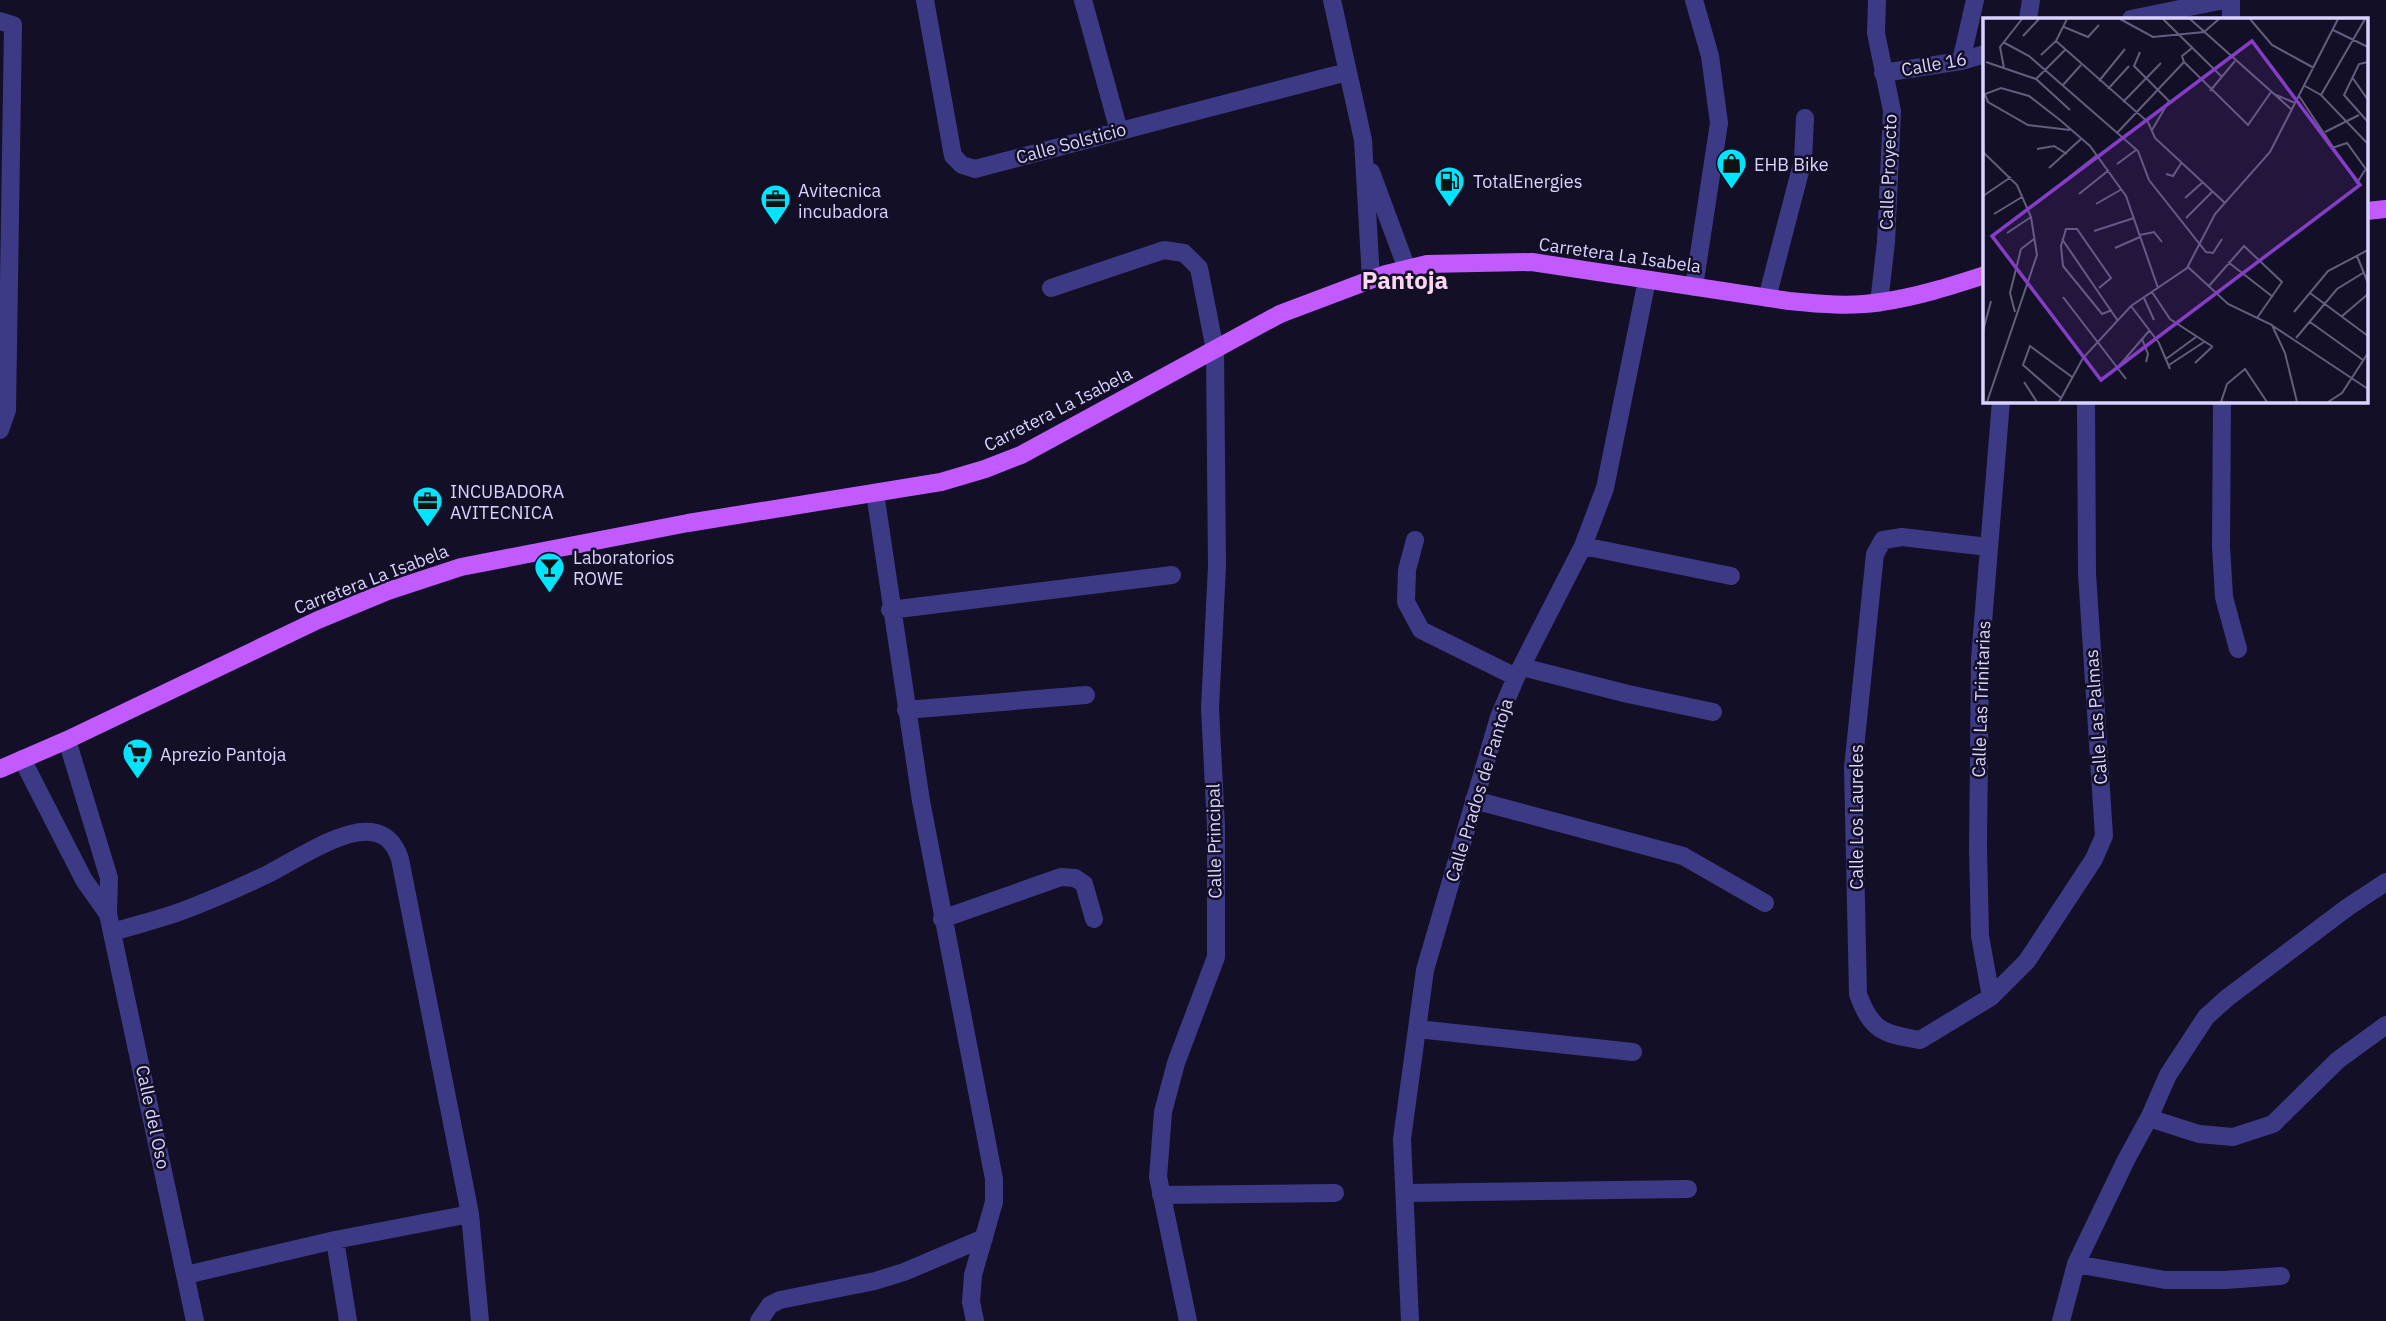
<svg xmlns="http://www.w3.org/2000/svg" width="2386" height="1321" font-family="'IBM Plex Sans',sans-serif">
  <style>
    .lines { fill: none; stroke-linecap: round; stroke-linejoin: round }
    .minor { stroke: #3d3a85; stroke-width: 18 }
    .major { stroke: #c25bff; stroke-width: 18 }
    .labels { text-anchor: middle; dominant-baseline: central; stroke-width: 5; stroke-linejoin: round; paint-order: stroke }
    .street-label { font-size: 18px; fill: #d9d4ff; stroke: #130f26 }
    .poi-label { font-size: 18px; fill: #d9d4ff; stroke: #130f26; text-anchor: start }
    .district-label { font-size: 24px; font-weight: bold; fill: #ffd6f0; stroke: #130f26 }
    .inset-road { fill: none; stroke: #625e7d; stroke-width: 2 }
    .view { fill: #843dc5; fill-opacity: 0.15; stroke: #843dc5; stroke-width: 3.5 }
    .inset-edge { fill: none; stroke: #d9d4ff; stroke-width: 3.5 }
  </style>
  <rect width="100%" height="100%" fill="#130f26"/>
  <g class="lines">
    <!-- minor -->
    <path class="minor" d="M 925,0 L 953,156 L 962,165 L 975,169 L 1347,72
      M 1083,0 L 1119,131
      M 1332,0 L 1363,140 L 1371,279
      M 1694,0 L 1710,56 L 1719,123 L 1694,287
      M 1877,0 L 1876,33 L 1892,111 L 1886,242 L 1879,303
      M 2028,19 L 2031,0
      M 2131,19 L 2224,0
      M 2231,19 L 2231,0
      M 0,21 L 13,25 L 7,410 L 0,430
      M 1961,61 L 1975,0
      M 1883,73 L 1961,61 L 1985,54
      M 1371,172 L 1407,269
      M 1051,288 L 1164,250 L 1184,253 L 1199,268 L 1215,350 L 1217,566 L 1210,708 L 1216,827 L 1216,957 L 1176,1063 L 1163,1112 L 1158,1177 L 1188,1321
      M 1767,298 L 1803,160 L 1805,118
      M 2222,401 L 2221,546 L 2224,597 L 2238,649
      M 875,493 L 921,801 L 994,1179 L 994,1202 L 973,1275 L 971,1302 L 975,1321
      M 1415,540 L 1407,570 L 1406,602 L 1421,630 L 1516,677
      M 1583,546 L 1731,576
      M 1988,547 L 1902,537 L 1883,540 L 1875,554 L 1853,768 L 1858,994 C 1871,1030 1882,1034 1920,1040 L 1991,997 L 2027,961 L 2094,859 L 2104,836 L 2087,573 L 2086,401
      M 890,610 L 1172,575
      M 1522,667 L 1628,694 L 1713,712
      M 906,710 L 1086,695
      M 67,740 L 109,878 L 108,914 L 195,1321
      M 22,759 L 84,880 L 108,914
      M 1474,800 L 1683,856 L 1765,903
      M 942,919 L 1061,877 L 1075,878 L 1084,884 L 1094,919
      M 113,932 C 139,924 165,918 190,908 C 216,898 243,886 268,874 C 294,861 342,828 371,832 C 387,834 395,844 400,859 L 470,1214 L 480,1321
      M 1991,997 L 1980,936 L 1978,847 L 1980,659 L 2001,401
      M 1417,1029 L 1633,1052
      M 2150,1116 L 2155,1120 L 2199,1134 L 2233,1137 L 2273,1124 L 2338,1060 L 2386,1025
      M 1405,1193 L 1688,1189
      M 1161,1195 L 1335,1193
      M 335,1240 L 348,1321
      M 2076,1264 L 2165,1280 L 2225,1280 L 2281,1276
      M 186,1275 L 335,1240 L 470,1214
      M 759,1321 L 770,1305 L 780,1300 L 875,1281 L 904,1272 L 984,1238
      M 1410,1321 L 1402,1139 L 1425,970 L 1499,717 L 1516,677 L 1583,546 L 1605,488 L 1647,280
      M 2061,1321 L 2076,1264 L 2126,1160 L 2150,1116 L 2168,1075 L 2206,1017 L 2227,998 L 2348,907 L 2386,882"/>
    <!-- major -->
    <path class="major" d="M 2367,211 L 2386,209
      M 0,769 L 67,740 L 318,620 L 388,591 L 461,567 L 688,523 L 941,482 L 985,469 L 1021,455 L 1280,314 L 1386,274 L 1427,264 L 1532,262 L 1789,301 C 1819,304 1851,307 1881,302 C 1917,297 1951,286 1985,275"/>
  </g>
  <!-- icons -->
  <defs>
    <symbol id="shop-pin" viewBox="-11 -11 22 30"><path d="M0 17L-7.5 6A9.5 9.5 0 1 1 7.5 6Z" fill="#00e5ff" stroke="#130f26"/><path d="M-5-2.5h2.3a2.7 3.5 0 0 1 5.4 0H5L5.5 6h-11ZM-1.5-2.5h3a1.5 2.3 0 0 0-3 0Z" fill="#111"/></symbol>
    <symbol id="fuel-pin" viewBox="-11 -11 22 30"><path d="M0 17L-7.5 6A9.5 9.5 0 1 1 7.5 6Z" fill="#00e5ff" stroke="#130f26"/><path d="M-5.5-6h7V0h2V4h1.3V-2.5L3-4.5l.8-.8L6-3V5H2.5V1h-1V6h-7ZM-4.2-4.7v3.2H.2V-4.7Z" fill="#111"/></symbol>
    <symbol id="office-pin" viewBox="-11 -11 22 30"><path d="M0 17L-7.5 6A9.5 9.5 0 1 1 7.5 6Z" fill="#00e5ff" stroke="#130f26"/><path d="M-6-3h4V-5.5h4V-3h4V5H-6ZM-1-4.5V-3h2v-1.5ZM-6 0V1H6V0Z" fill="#111"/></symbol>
    <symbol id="bar-pin" viewBox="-11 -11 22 30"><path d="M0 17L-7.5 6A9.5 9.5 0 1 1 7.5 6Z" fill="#00e5ff" stroke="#130f26"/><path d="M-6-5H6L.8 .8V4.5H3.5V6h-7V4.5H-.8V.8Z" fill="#111"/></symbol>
    <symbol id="supermarket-pin" viewBox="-11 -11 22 30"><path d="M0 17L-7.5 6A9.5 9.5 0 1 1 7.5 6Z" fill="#00e5ff" stroke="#130f26"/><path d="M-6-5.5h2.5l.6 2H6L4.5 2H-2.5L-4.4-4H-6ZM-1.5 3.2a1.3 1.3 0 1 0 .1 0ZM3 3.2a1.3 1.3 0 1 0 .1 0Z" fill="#111"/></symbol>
  </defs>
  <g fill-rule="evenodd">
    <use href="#shop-pin" x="1714" y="146" width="35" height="47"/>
    <use href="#fuel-pin" x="1432" y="164" width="35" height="47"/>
    <use href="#office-pin" x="758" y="182" width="35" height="47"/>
    <use href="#office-pin" x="410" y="484" width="35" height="47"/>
    <use href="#bar-pin" x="532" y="550" width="35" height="47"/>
    <use href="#supermarket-pin" x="120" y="736" width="35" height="47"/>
  </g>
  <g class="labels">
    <!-- street labels -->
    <g class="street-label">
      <text transform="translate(1934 64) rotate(-10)">Calle 16</text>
      <text transform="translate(1071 143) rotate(-15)">Calle Solsticio</text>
      <text transform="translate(1888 172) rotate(-88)">Calle Proyecto</text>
      <text transform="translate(1620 255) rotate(8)">Carretera La Isabela</text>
      <text transform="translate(1058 409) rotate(-27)">Carretera La Isabela</text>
      <text transform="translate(371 579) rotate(-21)">Carretera La Isabela</text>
      <text transform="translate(1981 699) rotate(-88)">Calle Las Trinitarias</text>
      <text transform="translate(2096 717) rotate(-94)">Calle Las Palmas</text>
      <text transform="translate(1479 790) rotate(-73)">Calle Prados de Pantoja</text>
      <text transform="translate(1856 817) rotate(-90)">Calle Los Laureles</text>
      <text transform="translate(1214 841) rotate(-91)">Calle Principal</text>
      <text transform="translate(153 1117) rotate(78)">Calle del Oso</text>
    </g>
    <!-- poi labels -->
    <g class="poi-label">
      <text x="1754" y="164">EHB Bike</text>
      <text x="1473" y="181">TotalEnergies</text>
      <text x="798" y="190">Avitecnica<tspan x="798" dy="21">incubadora</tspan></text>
      <text x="450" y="491">INCUBADORA<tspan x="450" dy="21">AVITECNICA</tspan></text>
      <text x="573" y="557">Laboratorios<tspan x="573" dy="21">ROWE</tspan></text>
      <text x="160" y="754">Aprezio Pantoja</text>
    </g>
    <!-- district labels -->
    <g class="district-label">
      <text x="1405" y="280">Pantoja</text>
    </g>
  </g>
  <!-- overview -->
  <g transform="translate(1983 18)">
    <rect width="385" height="385" fill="#130f26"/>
    <path class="inset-road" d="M 137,1 L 170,19 L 221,14 L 236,1M 180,1 L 239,59M 207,1 L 309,92M 267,1 L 289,27 L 331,50M 81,9 L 105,19 L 116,7M 350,12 L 385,29M 40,18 L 56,1M 73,23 L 165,104 L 172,120 L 242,185M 20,24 L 46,38 L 155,133 L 166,162 L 223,234 L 230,235 L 239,221M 209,30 L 199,38 L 201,44 L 265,107 L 288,74M 157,34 L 151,48 L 186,83 L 169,112M 58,37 L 73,23 L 84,1M 3,44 L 53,61 L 87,92M 385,44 L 376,46 L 361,77 L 385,104M 21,50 L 17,29 L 39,1M 369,59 L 385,82M 53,61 L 82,32M 116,63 L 142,31M 80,67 L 98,47M 322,68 L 338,77 L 385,126M 125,71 L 146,48M 227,73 L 252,43M 291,76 L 312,85M 338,77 L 382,1M 316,78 L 374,165 L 382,152M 140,84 L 178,45M 87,112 L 45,107 L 5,84 L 2,76 L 18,70 L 46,78 L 77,102 L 107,128 L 143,178 L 175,270M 342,114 L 376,97M 134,115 L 201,44M 349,130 L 364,125 L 385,154M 54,131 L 71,128 L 84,136M 0,134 L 34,167 L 48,199 L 54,237 L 4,384M 134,146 L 153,132M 66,150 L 98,121M 183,156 L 190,158 L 199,144M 80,164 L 114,137M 96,176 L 126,152M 0,178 L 28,159M 202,180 L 220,164M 113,186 L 139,171M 11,196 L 39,179M 203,200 L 230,173M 111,213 L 151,200M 24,215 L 48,199M 157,217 L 171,214 L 179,224M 79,221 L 135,303M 132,230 L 157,219M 374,238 L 385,265M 245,244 L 290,279M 205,249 L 245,286 L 289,307 L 302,335 L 314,384M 225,269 L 261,228 L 299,264 L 274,300M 116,270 L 128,260 L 94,211 L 83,211 L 78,228 L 80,248 L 119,296 L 129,292M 169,274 L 187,301 L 230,329M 327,275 L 385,318M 80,279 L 143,361M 161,280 L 171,302M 148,288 L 176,325 L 187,351M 32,294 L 27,275 L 38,231 L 51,221M 311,294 L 345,253 L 385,232M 358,299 L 385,276M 327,304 L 380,342M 290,308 L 385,371M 0,313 L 8,283M 313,320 L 354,271 L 380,255M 159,321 L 165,336 L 163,344M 183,341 L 213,319M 212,345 L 229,329M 186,347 L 221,324M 135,349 L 166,313M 41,364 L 54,384M 78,380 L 40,347 L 47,328 L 89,359M 76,384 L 100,340 L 148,288 L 204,250 L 232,196 L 287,134 L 355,1M 238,384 L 244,366 L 262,351 L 284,384M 345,384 L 359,375 L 385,335"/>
    <path class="view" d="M 269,23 L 377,167 L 118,362 L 9,218 Z"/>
    <rect width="385" height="385" class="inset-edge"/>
  </g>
</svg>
